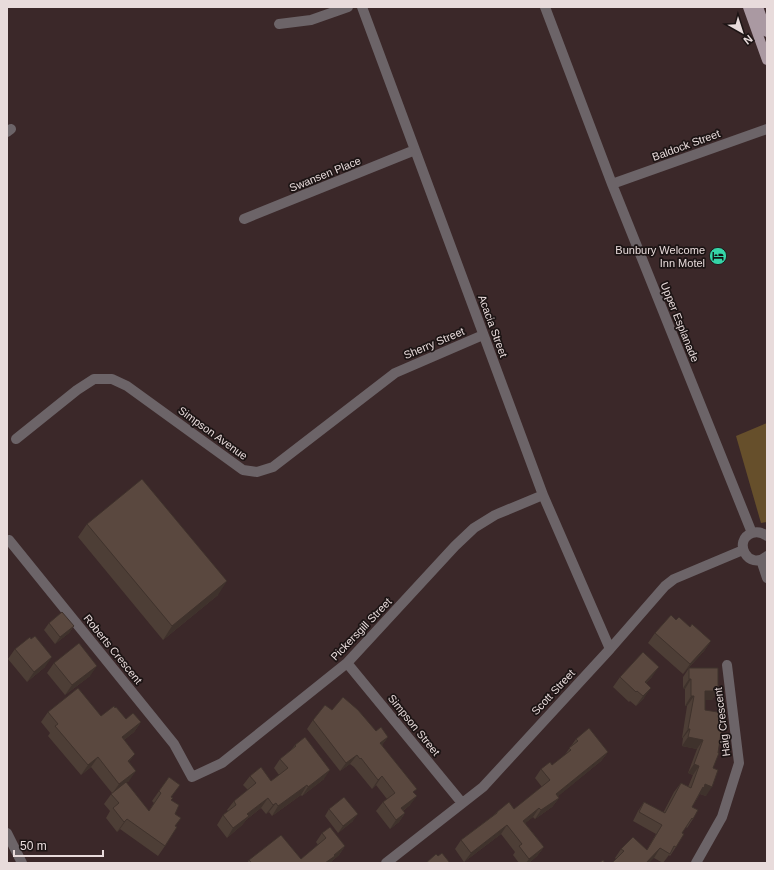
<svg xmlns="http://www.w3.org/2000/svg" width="774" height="870" font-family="Arial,sans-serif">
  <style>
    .green { fill: #664f2b }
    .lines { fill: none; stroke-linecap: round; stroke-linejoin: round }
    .minor { stroke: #6c6468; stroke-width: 10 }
    .major { stroke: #aa99a2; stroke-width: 10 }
    .wall { fill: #4d3e36 }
    .shaded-wall { fill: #3f322c }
    .building { fill: #5a483f; stroke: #3f322c }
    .labels { text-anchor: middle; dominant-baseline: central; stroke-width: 3.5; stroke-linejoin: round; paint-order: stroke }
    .street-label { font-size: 11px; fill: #e8dbdb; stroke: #1c1414 }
    .poi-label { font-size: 11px; fill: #e8dbdb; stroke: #1c1414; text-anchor: end }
  </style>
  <rect width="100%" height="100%" fill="#3b2829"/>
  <!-- green -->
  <path class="green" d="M 767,423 L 767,522 L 761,523 L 736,436 Z"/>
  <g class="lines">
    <!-- minor -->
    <path class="minor" d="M 362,7 L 543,495 L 610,649
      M 545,7 L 612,184 L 752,533
      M 279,24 L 311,20 L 348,7
      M 7,132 L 11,129
      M 612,184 L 767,129
      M 244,219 L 415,150
      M 16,439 L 77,390 L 94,379 L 112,379 L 127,386 L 243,470 L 257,472 L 273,467 L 395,373 L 483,335
      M 767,536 C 763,533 758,531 752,533 C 732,540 748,572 767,556
      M 9,540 L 174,744 L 192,777 L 222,763 L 347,663 L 455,546 L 474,528 L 495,515 L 543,495
      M 761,560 L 767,578
      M 347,663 L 462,803
      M 7,833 L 22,863
      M 386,863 L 483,787 L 610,649 L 665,586 L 674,579 L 743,550
      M 696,863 L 722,817 L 739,763 L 727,665"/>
    <!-- major -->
    <path class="major" d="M 748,7 L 767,60
      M 758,7 L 767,32"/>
  </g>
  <!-- wall -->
  <path class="wall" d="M 87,524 L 218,595 L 163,640 L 78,537 Z
    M 676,620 L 690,627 L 711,641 L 704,651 L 683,674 L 648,643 L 655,633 Z
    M 49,623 L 74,626 L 69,633 L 55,644 L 44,630 Z
    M 15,649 L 45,667 L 27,682 L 8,659 Z
    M 54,663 L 90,676 L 65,695 L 47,673 Z
    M 689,668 L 718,691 L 712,700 L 705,700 L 705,710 L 713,768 L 706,796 L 700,794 L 698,797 L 692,807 L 693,819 L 687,828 L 686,827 L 682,833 L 676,847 L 670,856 L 669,855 L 663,863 L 654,858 L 616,859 L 615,858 L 621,849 L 647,850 L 656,834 L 633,821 L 638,811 L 644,802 L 663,813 L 674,792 L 681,783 L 688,787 L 693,775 L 688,773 L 697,749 L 682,746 L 683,738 L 682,738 L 687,706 L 685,706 L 685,689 L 683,688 L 683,677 Z
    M 620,677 L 652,677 L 646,683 L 644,698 L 636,706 L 630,701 L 629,702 L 613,687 Z
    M 332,710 L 388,737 L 382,745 L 414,793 L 410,805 L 403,811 L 405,813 L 399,822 L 390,829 L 376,811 L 383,802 L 387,799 L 376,785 L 372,789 L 354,767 L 350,764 L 340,771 L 307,729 L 313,720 Z
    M 48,712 L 126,719 L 141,722 L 134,732 L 124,740 L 129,763 L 129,781 L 126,783 L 149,811 L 154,803 L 152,801 L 169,777 L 171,800 L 175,814 L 175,826 L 165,846 L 158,856 L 120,829 L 117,832 L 106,818 L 110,811 L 104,804 L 112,793 L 91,767 L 81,775 L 48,736 L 50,733 L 41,722 Z
    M 576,739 L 608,752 L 601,761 L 558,796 L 559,798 L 552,807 L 535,819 L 533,817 L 525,823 L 544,847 L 537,856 L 529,863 L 519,863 L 513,855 L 515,852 L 501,834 L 464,862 L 455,849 L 461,840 L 494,815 L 497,812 L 514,809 L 542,787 L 535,778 L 541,769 L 552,765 L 564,756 Z
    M 295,745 L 324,779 L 302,796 L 301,795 L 272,816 L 269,812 L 266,814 L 261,808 L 247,819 L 242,825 L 227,838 L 217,825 L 223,815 L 228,811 L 227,810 L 234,801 L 248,790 L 243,785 L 250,776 L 271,781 L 279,775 L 274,768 L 280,759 L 291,750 Z
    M 329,809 L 353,821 L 338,833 L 325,816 Z
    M 322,833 L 345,846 L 339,855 L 332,861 L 330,863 L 247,863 L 249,860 L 301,859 L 318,845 L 316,842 Z"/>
  <!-- shaded-wall -->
  <path class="shaded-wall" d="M 227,581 L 218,595 L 163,640 L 172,626 Z
    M 74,626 L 69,633 L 55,644 L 60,637 Z
    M 711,641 L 704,651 L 683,674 L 690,664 Z
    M 52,657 L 45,667 L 27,682 L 34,672 Z
    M 97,666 L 90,676 L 65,695 L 72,685 Z
    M 659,667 L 652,677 L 638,692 L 645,682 Z
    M 689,679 L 691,679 L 685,689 L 683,688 Z
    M 651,688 L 644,698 L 636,706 L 643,696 Z
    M 705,691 L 718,691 L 712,700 L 698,700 Z
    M 691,696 L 694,696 L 687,706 L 685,706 Z
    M 141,722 L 134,732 L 115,747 L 122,737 Z
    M 688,729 L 690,729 L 683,738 L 682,738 Z
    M 388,737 L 382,745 L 380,743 Z
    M 688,737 L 703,740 L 697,749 L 682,746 Z
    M 608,752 L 601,761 L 550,803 L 556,794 Z
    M 135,754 L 128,764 L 128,761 Z
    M 357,755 L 350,764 L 340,771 L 346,763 Z
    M 98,757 L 91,767 L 81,775 L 88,765 Z
    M 694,764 L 699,766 L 693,775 L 688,773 Z
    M 330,770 L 324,779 L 302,796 L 308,787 Z
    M 136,771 L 129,781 L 112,794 L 119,784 Z
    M 382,776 L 376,785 L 372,789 L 378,780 Z
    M 705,784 L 712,787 L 706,796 L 700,794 L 698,797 L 696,796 Z
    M 307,785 L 301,795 L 272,816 L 278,806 Z
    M 417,796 L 410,805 L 395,817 L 401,808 Z
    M 268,798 L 261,808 L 247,819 L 242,825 L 227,838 L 233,828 L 247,814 Z
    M 559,798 L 552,807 L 535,819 L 541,810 Z
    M 276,803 L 269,812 L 266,814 L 273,805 Z
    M 539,808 L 533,817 L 517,830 L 523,821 Z
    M 405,813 L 399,822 L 390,829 L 396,820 Z
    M 358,814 L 353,821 L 338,833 L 343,826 Z
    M 127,819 L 120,829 L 117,832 L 124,822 Z
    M 507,825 L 501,834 L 464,862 L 471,853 Z
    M 345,846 L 339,855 L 332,861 L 330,863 L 325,863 Z
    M 544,847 L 537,856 L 529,863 L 526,863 L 529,859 Z
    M 660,848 L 654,858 L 649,863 L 646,863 Z"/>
  <!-- building -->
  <path class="building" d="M 142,479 L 227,581 L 172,626 L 87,524 Z
    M 62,612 L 74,626 L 60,637 L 49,623 Z
    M 671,615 L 676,620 L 679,617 L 690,627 L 692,624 L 711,641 L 690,664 L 655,633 Z
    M 35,636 L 52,657 L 34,672 L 15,649 L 30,637 L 31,639 Z
    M 79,643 L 97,666 L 72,685 L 54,663 Z
    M 643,652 L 659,667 L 645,682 L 651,688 L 643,696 L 637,691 L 636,692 L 620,677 Z
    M 689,668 L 718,668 L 718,691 L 705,691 L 705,710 L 724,713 L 718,753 L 719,753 L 713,768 L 718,770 L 712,787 L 705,784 L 704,788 L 703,787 L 692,807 L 698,810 L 693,819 L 692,818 L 682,833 L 684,834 L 676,847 L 674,846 L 670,854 L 660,848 L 646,863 L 612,863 L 624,851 L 621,849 L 633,837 L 647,850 L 662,825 L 639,812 L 644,802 L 665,813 L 681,783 L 691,788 L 699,766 L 694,764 L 703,740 L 688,737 L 690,729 L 688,729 L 694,696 L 691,696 L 691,679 L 689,679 Z
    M 78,688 L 101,716 L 114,706 L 115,708 L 116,707 L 126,719 L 133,713 L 141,722 L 122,737 L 135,754 L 128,761 L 136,771 L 119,784 L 98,757 L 88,765 L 55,726 L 58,724 L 48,712 Z
    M 343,697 L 358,710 L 376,731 L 381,727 L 388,737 L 380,743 L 417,789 L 413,792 L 417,796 L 401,808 L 405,813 L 396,820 L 383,802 L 395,793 L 382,776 L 378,780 L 361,758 L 360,759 L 357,755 L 346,763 L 313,720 L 325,705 L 332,710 Z
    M 589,728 L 608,752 L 556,794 L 559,798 L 541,810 L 539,808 L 523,821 L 544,847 L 529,859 L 519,846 L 522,844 L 507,825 L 471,853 L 461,840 L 497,813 L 497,812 L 509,802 L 514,809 L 550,780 L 541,769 L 550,762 L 552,765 L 571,750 L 569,748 L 578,741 L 576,739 Z
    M 305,737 L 330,770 L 308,787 L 307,785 L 278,806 L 276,803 L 273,805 L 268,798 L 247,814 L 249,816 L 233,828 L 223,815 L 236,805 L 234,801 L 256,783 L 250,776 L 261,767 L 271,781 L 288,768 L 280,759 L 296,746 L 295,745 Z
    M 169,777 L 180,785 L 171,797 L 173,798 L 171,800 L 179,805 L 175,814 L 181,818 L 175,826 L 177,827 L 165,846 L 127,819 L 124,822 L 113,808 L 119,803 L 111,794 L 126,782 L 149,811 L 161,793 L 159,791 Z
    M 344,797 L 358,814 L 343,826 L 329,809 Z
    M 330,827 L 345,846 L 334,855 L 335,856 L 325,863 L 252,863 L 249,860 L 281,835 L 301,859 L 326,838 L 322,833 Z
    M 442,853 L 450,863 L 426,863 L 436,854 L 438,856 Z
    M 603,860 L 605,863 L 599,863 Z"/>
  <!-- icons -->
  <defs>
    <symbol id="hotel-disc" viewBox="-11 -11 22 22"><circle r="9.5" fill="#35d4a7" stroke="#1c1414"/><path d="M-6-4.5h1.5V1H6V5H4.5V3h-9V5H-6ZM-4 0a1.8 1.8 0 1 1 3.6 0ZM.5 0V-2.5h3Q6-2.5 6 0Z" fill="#111"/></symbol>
  </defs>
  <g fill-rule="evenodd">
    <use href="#hotel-disc" x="708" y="246" width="20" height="20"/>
  </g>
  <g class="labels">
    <!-- street labels -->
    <g class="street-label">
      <text transform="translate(686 145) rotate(-20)">Baldock Street</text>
      <text transform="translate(325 174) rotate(-22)">Swansen Place</text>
      <text transform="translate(680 322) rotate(68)">Upper Esplanade</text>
      <text transform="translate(493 326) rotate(70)">Acacia Street</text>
      <text transform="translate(434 343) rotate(-23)">Sherry Street</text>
      <text transform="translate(213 433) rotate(36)">Simpson Avenue</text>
      <text transform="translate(361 629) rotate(-46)">Pickersgill Street</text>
      <text transform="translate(113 649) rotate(51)">Roberts Crescent</text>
      <text transform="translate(553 692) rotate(-47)">Scott Street</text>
      <text transform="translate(722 722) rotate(-97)">Haig Crescent</text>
      <text transform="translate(414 725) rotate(51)">Simpson Street</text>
    </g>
    <!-- poi labels -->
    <g class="poi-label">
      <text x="705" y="250">Bunbury Welcome<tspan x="705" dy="13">Inn Motel</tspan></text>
    </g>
  </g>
  <!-- border -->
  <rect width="774" height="870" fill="none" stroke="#e8dbdb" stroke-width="16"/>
  <!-- north arrow -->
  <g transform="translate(742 32) rotate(141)" stroke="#1c1414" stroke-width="3" paint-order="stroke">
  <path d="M0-3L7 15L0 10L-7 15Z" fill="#e8dbdb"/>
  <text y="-6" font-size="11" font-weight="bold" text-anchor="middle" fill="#e8dbdb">N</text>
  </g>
  <!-- scale -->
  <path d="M14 850v6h89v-6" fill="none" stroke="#e8dbdb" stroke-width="2"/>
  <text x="20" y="850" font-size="12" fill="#e8dbdb" stroke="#1c1414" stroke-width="3" paint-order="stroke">50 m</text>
</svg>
